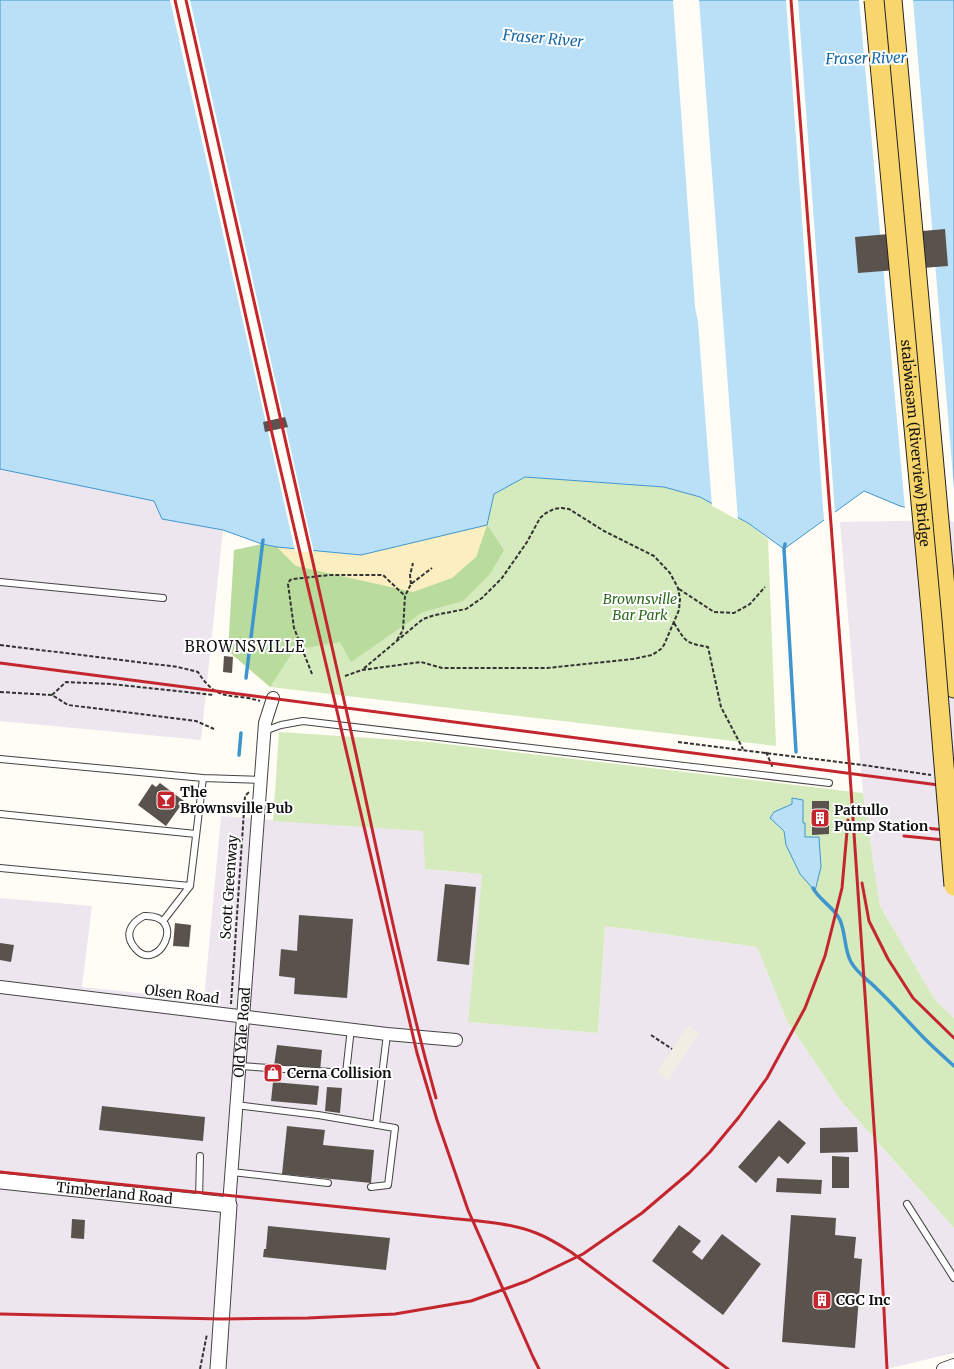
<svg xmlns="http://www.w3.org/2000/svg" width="954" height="1369" font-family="Merriweather,serif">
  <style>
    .industrial { fill: #eee6ef }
    .green { fill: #d5ebbd }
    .forest { fill: #b9dc9c }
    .sand { fill: #fbeec1 }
    .plaza { fill: #f1ede2 }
    .water { fill: #b9e0f7; stroke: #3f96cf }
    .pier { fill: #fffdf5 }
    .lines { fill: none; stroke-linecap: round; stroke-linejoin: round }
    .stream { stroke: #3f96cf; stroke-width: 3.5 }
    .building { fill: #5a524d }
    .service-casing { stroke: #444; stroke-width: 8 }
    .minor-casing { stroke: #444; stroke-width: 14 }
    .tertiary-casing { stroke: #444; stroke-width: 17 }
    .primary-casing { stroke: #222; stroke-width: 21 }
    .path { stroke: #333; stroke-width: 2; stroke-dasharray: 4 2; stroke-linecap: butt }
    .service { stroke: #fff; stroke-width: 6 }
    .minor { stroke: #fff; stroke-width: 12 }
    .tertiary { stroke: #fff; stroke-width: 15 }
    .primary { stroke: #f9d66b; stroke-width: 19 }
    .rail { stroke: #c4262e; stroke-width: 3 }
    .primary-bridge-casing { stroke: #222; stroke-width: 21; stroke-linecap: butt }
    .primary-bridge { stroke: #f9d66b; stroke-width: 19 }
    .labels { text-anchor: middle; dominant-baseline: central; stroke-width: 4; stroke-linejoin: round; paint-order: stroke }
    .street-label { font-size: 14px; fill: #111; stroke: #fff }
    .park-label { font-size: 14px; font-style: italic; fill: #2f6b1f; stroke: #fff }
    .poi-label { font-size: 14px; font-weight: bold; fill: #111; stroke: #fff; text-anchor: start }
    .water-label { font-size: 15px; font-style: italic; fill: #1768a6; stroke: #fff }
    .neighbourhood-label { font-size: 15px; letter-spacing: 1px; fill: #111; stroke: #fff }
  </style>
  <rect width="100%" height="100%" fill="#fffdf5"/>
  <!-- industrial -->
  <path class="industrial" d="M 0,469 L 154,501 L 162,519 L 223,530 L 201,740 L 0,721 Z
    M 954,520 L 954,1018 L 935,1000 L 880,906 L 863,793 L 840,522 Z
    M 221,816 L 424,831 L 425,869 L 482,874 L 469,1022 L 598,1033 L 605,926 L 757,947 L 787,1021 L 841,1101 L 954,1228 L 954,1353 L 886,1369 L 0,1369 L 0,898 L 92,906 L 82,987 L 204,1000 Z"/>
  <!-- green -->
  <path class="green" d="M 525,477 L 664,487 L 700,497 L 748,523 L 768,539 L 776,746 L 270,687 L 277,547 L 361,555 L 486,525 L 494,494 Z
    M 279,732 L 430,742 L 863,793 L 880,906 L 935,1000 L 954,1018 L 954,1228 L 841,1101 L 787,1021 L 757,947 L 605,926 L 598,1033 L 468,1022 L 482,874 L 425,869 L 423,831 L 273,821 Z"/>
  <!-- forest -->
  <path class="forest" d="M 487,525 L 504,550 L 490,574 L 463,601 L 423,612 L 351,662 L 340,642 L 294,650 L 270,687 L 228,651 L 234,550 L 262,544 L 277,547 L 296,566 L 476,557 Z"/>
  <!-- sand -->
  <path class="sand" d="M 487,525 L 476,557 L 452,578 L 413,592 L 296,566 L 277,547 L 361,555 Z"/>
  <!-- plaza -->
  <path class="plaza" d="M 688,1025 L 699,1033 L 668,1081 L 657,1073 Z"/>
  <!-- water -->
  <path class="water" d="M 0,0 L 954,0 L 954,520 L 900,506 L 864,491 L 784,549 L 748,523 L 700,497 L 664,487 L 525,477 L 494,494 L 487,525 L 361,555 L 277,547 L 262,544 L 223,530 L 162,519 L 154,501 L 0,469 Z
    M 792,798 L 803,800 L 803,823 L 805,823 L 805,837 L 819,837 L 821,867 L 815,891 L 800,874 L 786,845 L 784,831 L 770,818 L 774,812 L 792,804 Z"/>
  <!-- pier -->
  <path class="pier" d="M 170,0 L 190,0 L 314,553 L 295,551 Z
    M 673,0 L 699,0 L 738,520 L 712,506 L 698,322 L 695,307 Z
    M 786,0 L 798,0 L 835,513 L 824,521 Z
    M 859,0 L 913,0 L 954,488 L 954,522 L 905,509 Z"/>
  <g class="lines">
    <!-- stream -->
    <path class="stream" d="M 785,544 L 784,549 L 796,752
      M 246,678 L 263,540
      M 239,755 L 241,733
      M 813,888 C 819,900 834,907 840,920 C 846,934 844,949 851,962 C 857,973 867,979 876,988 C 893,1004 908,1022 925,1039 C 934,1048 944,1057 954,1066"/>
  </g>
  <!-- building -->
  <path class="building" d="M 945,229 L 948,266 L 858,273 L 855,237 Z
    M 285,417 L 288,427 L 265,432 L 263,422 Z
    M 224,656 L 233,657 L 232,673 L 223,672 Z
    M 160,783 L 184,801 L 166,826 L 138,805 L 152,784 L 156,787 Z
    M 812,801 L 829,801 L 829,834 L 812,835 Z
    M 445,884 L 476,887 L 469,965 L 437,961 Z
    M 299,915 L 353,919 L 347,998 L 294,994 L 295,978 L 279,976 L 281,949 L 297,951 Z
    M 175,923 L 191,925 L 189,947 L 173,946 Z
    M 0,943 L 14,945 L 11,962 L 0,960 Z
    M 277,1045 L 322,1050 L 320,1071 L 274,1066 Z
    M 273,1082 L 319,1086 L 317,1105 L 271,1101 Z
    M 327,1087 L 342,1088 L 340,1113 L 325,1111 Z
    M 102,1106 L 205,1117 L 203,1141 L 99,1130 Z
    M 779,1120 L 806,1143 L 788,1164 L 779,1156 L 756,1183 L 738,1167 Z
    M 287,1126 L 325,1130 L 323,1145 L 374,1150 L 371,1183 L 282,1174 Z
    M 857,1127 L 858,1152 L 820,1153 L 820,1128 Z
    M 832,1156 L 849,1157 L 849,1188 L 832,1188 Z
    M 777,1178 L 822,1180 L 821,1194 L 776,1192 Z
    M 791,1215 L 836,1218 L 835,1235 L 856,1237 L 854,1258 L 862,1259 L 855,1348 L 782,1342 Z
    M 72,1219 L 85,1220 L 84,1239 L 71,1238 Z
    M 679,1225 L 701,1241 L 692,1252 L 702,1260 L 722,1234 L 761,1264 L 723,1315 L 652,1261 Z
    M 268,1226 L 390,1238 L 386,1270 L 263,1257 L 264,1249 L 266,1249 Z"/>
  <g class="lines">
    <defs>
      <path id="service" d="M 0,582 L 163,598
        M 264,731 L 281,725 L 303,721 L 829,783
        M 0,759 L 203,778 L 261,780
        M 0,814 L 196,834
        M 0,868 L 190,886 L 203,778
        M 144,916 C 190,914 157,976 135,948 C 124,935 130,923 144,916 Z
        M 163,921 L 190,886
        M 239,1066 L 346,1073 L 351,1028
        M 236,1105 L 318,1115 L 395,1128 L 388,1185 L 371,1187
        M 376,1125 L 387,1034
        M 232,1172 L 328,1183
        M 199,1201 L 200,1156
        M 907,1204 L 954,1278"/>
      <g id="minor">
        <path d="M 0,987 L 387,1034 L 456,1040"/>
        <path id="s1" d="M 229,1205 L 265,723 L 273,698"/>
        <path d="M 943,1369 L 954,1365"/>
      </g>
      <g id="tertiary">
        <path id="s2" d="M 0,1181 L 229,1205 L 218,1369"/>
      </g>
      <path id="primary" d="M 892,0 L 954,688"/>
    </defs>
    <!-- service casing -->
    <use href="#service" class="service-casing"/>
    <!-- minor casing -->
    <use href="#minor" class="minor-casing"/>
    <!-- tertiary casing -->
    <use href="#tertiary" class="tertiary-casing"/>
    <!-- primary casing -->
    <use href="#primary" class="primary-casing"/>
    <!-- path -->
    <path class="path" d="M 411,584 L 410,575 L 413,563
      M 679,589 L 714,612 L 734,613 L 750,604 L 765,587
      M 674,623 C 686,642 685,643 708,647 L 721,707 L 743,749
      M 397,640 L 403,630 L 405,596 L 411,584 L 432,568
      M 0,645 L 178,667 L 198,672 C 218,704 232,692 260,701
      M 312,674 L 294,628 L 288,584 L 290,580 L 294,579 L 329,575 L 383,575 L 405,596
      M 345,676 L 362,670 L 421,662 L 442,668 L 547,668 L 633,659 L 652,655 L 661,649 L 664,645 L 679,610 L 680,599 L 678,588 L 670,573 L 654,556 L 604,531 L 569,509 L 562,508 L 554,509 L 546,513 L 540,518 L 527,542 L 502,578 L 482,598 L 466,609 L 435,615 L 423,619 L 362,670
      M 0,692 L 52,695 L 68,705 L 196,721 L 214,729
      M 52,695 L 66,682 L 111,684 L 214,695
      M 678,742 L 870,766 L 931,775
      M 766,752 L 773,768
      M 231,1004 L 245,796 L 249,792
      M 651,1035 L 672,1049
      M 200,1369 L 207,1334"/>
    <!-- service -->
    <use href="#service" class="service"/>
    <!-- minor -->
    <use href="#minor" class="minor"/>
    <!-- tertiary -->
    <use href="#tertiary" class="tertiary"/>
    <!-- primary -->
    <use href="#primary" class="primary"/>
    <!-- rail -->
    <path class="rail" d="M 175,0 L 271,429 L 417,1053 L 437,1120 L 468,1210 L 533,1357 L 539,1369
      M 186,0 L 355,749 C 380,865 404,983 436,1098
      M 791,0 L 849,760 L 876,1156 L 887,1369
      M 0,663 L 954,787
      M 907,826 L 954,831
      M 904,836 L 954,841
      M 862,883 L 869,921 L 888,959 L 913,998 L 954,1038
      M 0,1172 L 448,1218 C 477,1221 508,1222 536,1233 C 549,1238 560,1245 571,1252 L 728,1369
      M 0,1314 L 221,1319 L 308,1318 L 395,1314 L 471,1301 L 527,1281 L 583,1254 L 642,1213 L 689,1173 L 710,1152 L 739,1117 L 767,1078 L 805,1008 L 825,956 L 842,888 L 848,820"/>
    <defs>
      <g id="primary-bridge">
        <path id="s3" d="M 874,0 L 932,620 L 954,886"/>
      </g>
    </defs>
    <!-- primary-bridge casing -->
    <use href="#primary-bridge" class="primary-bridge-casing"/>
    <!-- primary-bridge -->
    <use href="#primary-bridge" class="primary-bridge"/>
  </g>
  <!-- icons -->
  <defs>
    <symbol id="bar-square" viewBox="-11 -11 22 22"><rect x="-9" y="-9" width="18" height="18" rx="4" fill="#c4262e" stroke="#fff"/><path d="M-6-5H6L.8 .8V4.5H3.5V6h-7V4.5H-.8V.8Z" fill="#fff"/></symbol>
    <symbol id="building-square" viewBox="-11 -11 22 22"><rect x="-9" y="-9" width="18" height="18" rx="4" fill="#c4262e" stroke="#fff"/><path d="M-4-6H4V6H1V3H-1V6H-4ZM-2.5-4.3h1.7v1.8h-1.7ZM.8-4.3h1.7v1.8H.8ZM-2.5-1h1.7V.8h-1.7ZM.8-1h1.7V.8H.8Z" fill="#fff"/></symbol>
    <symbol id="shop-square" viewBox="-11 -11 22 22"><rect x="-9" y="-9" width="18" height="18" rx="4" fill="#c4262e" stroke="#fff"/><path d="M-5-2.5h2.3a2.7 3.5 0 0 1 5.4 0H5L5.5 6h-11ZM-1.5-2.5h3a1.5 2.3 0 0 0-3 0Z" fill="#fff"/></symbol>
  </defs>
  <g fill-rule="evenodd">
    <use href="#bar-square" x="155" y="789" width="22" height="22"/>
    <use href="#building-square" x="809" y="807" width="22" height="22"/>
    <use href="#shop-square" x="262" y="1062" width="22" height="22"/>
    <use href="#building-square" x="811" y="1289" width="22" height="22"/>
  </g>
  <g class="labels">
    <!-- street labels -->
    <g class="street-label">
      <text stroke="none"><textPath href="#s3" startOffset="445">stal̕əw̓asəm (Riverview) Bridge</textPath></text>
      <text transform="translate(229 887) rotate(-86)">Scott Greenway</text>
      <text transform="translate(182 994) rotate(7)">Olsen Road</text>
      <text stroke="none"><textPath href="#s1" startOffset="173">Old Yale Road</textPath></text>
      <text stroke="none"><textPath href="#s2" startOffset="115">Timberland Road</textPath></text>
    </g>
    <!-- park labels -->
    <g class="park-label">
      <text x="640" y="599">Brownsville<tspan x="640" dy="16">Bar Park</tspan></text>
    </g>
    <!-- poi labels -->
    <g class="poi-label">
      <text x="180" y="792">The<tspan x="180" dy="16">Brownsville Pub</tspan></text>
      <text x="834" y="810">Pattullo<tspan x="834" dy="16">Pump Station</tspan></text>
      <text x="287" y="1073">Cerna Collision</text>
      <text x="836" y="1300">CGC Inc</text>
    </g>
    <!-- water labels -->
    <g class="water-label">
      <text transform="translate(543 38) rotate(5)">Fraser River</text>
      <text transform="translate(866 58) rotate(-1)">Fraser River</text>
    </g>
    <!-- neighbourhood labels -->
    <g class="neighbourhood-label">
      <text x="245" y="646">BROWNSVILLE</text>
    </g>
  </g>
</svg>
